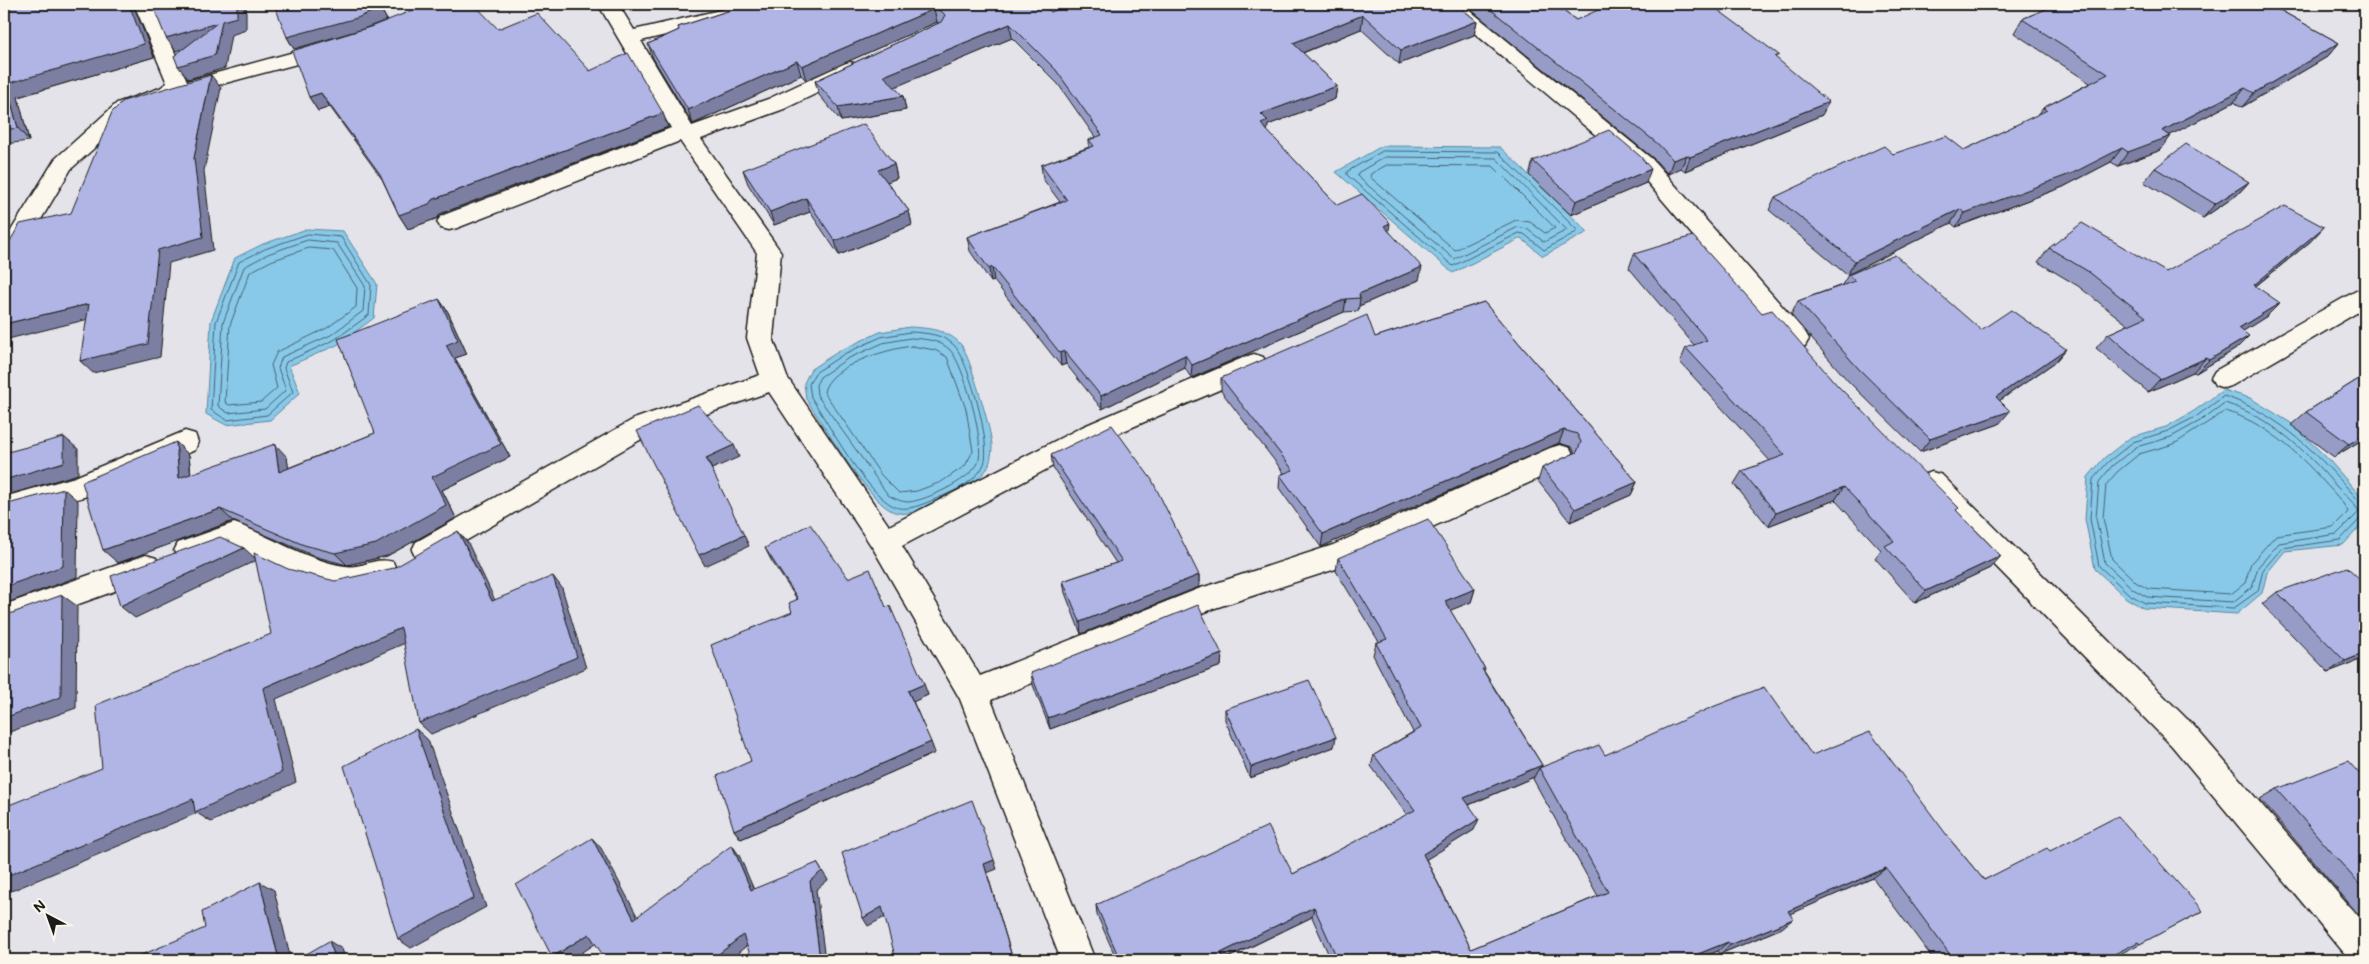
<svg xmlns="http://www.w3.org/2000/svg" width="2369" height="964" font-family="Mali,sans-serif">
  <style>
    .water { fill: #88c9e9; stroke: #5d8497 }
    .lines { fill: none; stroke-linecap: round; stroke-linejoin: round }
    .shore { stroke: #47616e; stroke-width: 1 }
    .minor-casing { stroke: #1c1c1c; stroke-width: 3 }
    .minor { fill: #fbf7ec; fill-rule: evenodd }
    .wall { fill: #979cc6; stroke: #1c1c1c; fill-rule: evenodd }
    .shaded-wall { fill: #7b7fa1; stroke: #1c1c1c }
    .building { fill: #b0b5e6; stroke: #1c1c1c }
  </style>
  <rect width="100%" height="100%" fill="#e4e3ea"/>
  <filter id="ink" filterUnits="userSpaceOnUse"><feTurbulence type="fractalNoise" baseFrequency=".02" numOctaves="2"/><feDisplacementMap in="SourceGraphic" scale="10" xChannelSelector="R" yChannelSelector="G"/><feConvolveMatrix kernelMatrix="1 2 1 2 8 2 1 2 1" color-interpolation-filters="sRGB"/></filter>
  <g filter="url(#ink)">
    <!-- water -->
    <path class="water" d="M 1382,146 L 1500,147 L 1588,232 L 1543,256 L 1521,238 L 1453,273 L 1336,172 Z
      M 307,229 L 343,231 L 377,284 L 374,318 L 337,345 L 289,366 L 300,393 L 270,420 L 226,425 L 206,414 L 211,321 L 235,258 L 263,244 Z
      M 910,327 C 929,328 950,330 962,346 C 969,355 993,435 992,447 C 992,453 990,464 987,469 C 974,487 952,494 933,504 C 921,510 904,518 890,510 C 866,497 823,424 806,399 L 804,383 L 811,369 L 841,350 L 880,332 Z
      M 2223,390 L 2250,398 L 2291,423 L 2329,460 L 2363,499 L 2365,521 L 2343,545 L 2285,551 L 2267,573 L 2262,593 L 2237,614 L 2143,608 L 2126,598 L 2095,569 L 2085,519 L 2088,477 L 2104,458 L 2131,437 L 2166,427 L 2194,411 Z"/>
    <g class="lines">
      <!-- shore -->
      <path class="shore" d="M 1383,151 L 1498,152 L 1578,231 L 1544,250 L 1524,234 L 1519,233 L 1453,266 L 1347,175 L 1347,172 Z
        M 1385,157 L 1496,158 L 1567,230 L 1544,242 L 1527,229 L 1518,227 L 1454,259 L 1357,176 L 1358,173 Z
        M 1387,165 L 1493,166 L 1555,228 L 1545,233 L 1530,222 L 1516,220 L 1455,250 L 1370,177 L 1371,174 Z
        M 308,234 L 341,237 L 371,285 L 369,315 L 334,340 L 286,362 L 284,368 L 293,392 L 267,415 L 227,420 L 211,410 L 216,322 L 239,262 L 265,249 Z
        M 308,240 L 337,243 L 365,286 L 363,311 L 331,335 L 282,357 L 278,368 L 286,390 L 265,409 L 228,413 L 218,406 L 223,323 L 244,267 L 268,254 Z
        M 309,248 L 333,250 L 357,288 L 356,307 L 327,328 L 277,352 L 271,365 L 277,388 L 261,402 L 229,405 L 225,402 L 230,325 L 250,272 L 271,261 Z
        M 911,332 C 926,333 942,334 954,345 C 968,359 992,445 984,464 C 976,483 950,493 933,500 C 921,505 905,512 893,506 C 864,490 829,425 811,397 L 809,384 L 815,373 L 844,354 L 881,337 Z
        M 911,338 C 925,339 940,340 950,350 C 964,364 986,445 978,463 C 970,480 927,500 909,502 C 902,502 895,499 888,495 L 817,395 L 816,385 L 820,377 L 847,359 L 883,343 Z
        M 912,346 L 935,350 L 947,357 L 966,409 L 973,451 L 965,466 L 941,482 L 917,491 L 899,493 L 881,475 L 824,392 C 829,365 888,349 912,346 Z
        M 2225,403 C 2272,418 2304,449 2336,486 C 2344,494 2354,502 2359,512 L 2337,534 L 2279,543 L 2258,567 L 2252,587 L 2233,602 L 2147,597 L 2133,589 L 2105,563 L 2096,518 L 2099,482 L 2112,466 L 2136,447 L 2171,437 L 2200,421 Z
        M 2226,411 C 2267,424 2296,451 2324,482 C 2332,491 2343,501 2348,512 L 2333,527 L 2276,535 L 2251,563 L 2245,583 L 2231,594 L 2149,589 L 2137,583 L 2112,559 L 2103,518 L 2106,485 L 2117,472 L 2139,454 L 2174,444 Z
        M 2365,504 L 2360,502 C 2319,456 2284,416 2224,396 L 2197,416 L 2168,431 L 2133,442 L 2108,462 L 2093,479 L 2090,519 L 2099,566 L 2129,594 L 2145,603 L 2234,608 L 2258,591 L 2263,570 L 2282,548 L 2340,540 L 2360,519 L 2365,518"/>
      <defs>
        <path id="minor" d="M 134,4 L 154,4 L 187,81 L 331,42 L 338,43 L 341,48 L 338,53 L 177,96 L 133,113 L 71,169 L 21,253 L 13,279 L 4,282 L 4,242 L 55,159 L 117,103 L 160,88 L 167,83 Z
          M 598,4 L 618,4 L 634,30 L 746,4 L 780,4 L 777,8 L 641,41 L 692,126 L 768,99 L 843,64 L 850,62 L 857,64 L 861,69 L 857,74 L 784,109 L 701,139 L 781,252 L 773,338 L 787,377 L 889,526 L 1082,427 L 1245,357 L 1254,354 L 1263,357 L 1267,364 L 1263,371 L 1100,441 L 902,546 L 980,676 L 1198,589 L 1333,545 L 1550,448 L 1560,445 L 1570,448 L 1574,456 L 1570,464 L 1351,564 L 1215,608 L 991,700 L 1095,960 L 1061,960 L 960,699 L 874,550 L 769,392 L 652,433 L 436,558 L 426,562 L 416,558 L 412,550 L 416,542 L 634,419 L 760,375 L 747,338 L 757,253 L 680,141 L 457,228 L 449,230 L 441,228 L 437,222 L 441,216 L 671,128 Z
          M 1440,4 L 1462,4 L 1652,159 L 1805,332 L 1809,339 L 1805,346 L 1796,348 L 1787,346 L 1636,169 Z
          M 2365,288 L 2365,308 L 2233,385 L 2224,388 L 2215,385 L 2211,378 L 2215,371 L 2356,291 Z
          M 185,431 L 195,434 L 198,442 L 195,450 L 91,495 L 4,519 L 4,497 L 75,477 Z
          M 1932,472 L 1942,475 L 2194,726 L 2365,925 L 2365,960 L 2350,960 L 2172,746 L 1922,491 L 1918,483 L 1922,475 Z
          M 234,523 C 271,536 305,560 345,566 C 362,569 374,556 393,562 L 397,571 L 393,580 L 347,591 L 301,579 L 233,547 L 188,563 L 178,559 L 174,551 L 178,543 Z
          M 146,555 L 156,558 L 160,567 L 156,576 L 4,631 L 4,605 Z"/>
      </defs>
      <!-- minor casing -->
      <use href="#minor" class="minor-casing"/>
      <!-- minor -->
      <use href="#minor" class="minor"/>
    </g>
    <!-- wall -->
    <path class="wall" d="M 4,4 L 133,4 L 154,57 L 18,97 L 29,141 L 4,144 Z
      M 378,4 L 387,20 L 498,29 L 590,71 L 668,127 L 440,214 L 438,218 L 408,229 L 399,215 L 382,179 L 330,107 L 318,111 L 309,97 L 352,32 L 294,49 L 287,37 Z
      M 749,4 L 1051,12 L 1456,4 L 1477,21 L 1474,35 L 1399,64 L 1361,29 L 1303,53 L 1337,86 L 1335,99 L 1268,125 L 1267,131 L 1337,205 L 1389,231 L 1419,280 L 1359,306 L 1358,311 L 1344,312 L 1191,378 L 1185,368 L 1102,409 L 1066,364 L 1061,366 L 994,281 L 991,282 L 970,251 L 967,237 L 1060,202 L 1043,179 L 1041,165 L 1089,147 L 1089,140 L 1095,137 L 1058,84 L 1012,38 L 894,87 L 903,96 L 906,110 L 841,121 L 819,95 L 815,81 L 939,23 L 937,22 L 806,80 L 801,75 L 693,124 L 653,58 L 648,44 L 679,30 L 678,27 Z
      M 1464,4 L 1553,4 L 1576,20 L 1777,59 L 1822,115 L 1685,171 L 1681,168 L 1668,174 L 1653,158 Z
      M 2042,4 L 2269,4 L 2339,43 L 2327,57 L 2242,107 L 2234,102 L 2170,135 L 2161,150 L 2118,166 L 2111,162 L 2063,187 L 1956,227 L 1951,223 L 1847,275 L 1769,210 L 1775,197 L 1893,154 L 1964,150 L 2038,115 L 2043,108 L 2090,83 L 2014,33 L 2022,19 L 2048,8 Z
      M 1533,161 L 1646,183 L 1571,215 L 1529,175 Z
      M 894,164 L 897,178 L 887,182 L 909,211 L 912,225 L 839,255 L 810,212 L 774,225 L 748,184 L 743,170 Z
      M 2155,168 L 2249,182 L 2237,195 L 2203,218 L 2144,182 Z
      M 2311,241 L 2256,286 L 2267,316 L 2243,331 L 2236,349 L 2196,373 L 2193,372 L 2148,392 L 2096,348 L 2108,334 L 2128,325 L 2078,286 L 2038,262 L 2049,248 L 2166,272 Z
      M 1634,254 L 1762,313 L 1837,385 L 1957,511 L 2001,556 L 1990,568 L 1915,603 L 1875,558 L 1881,550 L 1835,500 L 1768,526 L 1734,484 L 1742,471 L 1770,461 L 1680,362 L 1686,348 L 1694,345 L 1629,268 Z
      M 1848,275 L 1981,330 L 2066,349 L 2055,362 L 1999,401 L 1999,424 L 1920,452 L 1849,382 L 1791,315 L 1798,301 L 1842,285 Z
      M 439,299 L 448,312 L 467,354 L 455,358 L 510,457 L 442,490 L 456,518 L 387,556 L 347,565 L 317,557 L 233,521 L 118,563 L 176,442 L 189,455 L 191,474 L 287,457 L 288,468 L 375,433 Z
      M 1484,302 L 1637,482 L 1631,495 L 1570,522 L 1538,481 L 1542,468 L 1575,453 L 1572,447 L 1559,443 L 1321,547 L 1279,488 L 1280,475 L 1284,473 L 1221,391 L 1221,378 L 1375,337 Z
      M 2365,375 L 2365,438 L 2334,457 L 2291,425 L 2306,412 Z
      M 1051,455 L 1199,575 L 1199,587 L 1081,634 L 1065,593 L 1063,581 L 1116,563 L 1053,468 Z
      M 765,548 L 848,578 L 886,607 L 928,695 L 913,701 L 935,753 L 741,839 L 734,830 L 751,761 L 797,599 L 771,560 Z
      M 1338,558 L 1475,589 L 1471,602 L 1450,610 L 1485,669 L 1484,671 L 1542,765 L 1541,767 L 1605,755 L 1812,755 L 1952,842 L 1984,880 L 2050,851 L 2203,911 L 2122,953 L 2120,951 L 2103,960 L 1934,960 L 1873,878 L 1790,914 L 1782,928 L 1720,954 L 1718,951 L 1695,960 L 1331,960 L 1312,917 L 1224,960 L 1117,960 L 1097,915 L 1096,905 L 1293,874 L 1407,815 L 1371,766 L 1374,755 L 1413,732 L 1373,655 L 1376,643 L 1379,642 L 1336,571 ZM 1534,777 L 1533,779 L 1598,896 L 1471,949 L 1426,859 L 1474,830 L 1469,805 Z
      M 2365,584 L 2365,658 L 2328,672 L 2262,604 L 2277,592 Z
      M 1222,654 L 1221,666 L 1050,729 L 1033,685 L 1031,673 Z
      M 1225,709 L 1334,747 L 1250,778 L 1225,720 Z
      M 2365,780 L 2365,922 L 2260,799 L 2277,789 Z"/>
    <!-- shaded-wall -->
    <path class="shaded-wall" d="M 129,4 L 133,4 L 154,57 L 18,97 L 29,141 L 18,128 L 6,84 Z
      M 237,4 L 246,4 L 246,30 L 231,35 L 225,68 L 188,79 L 178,66 L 219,38 L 176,51 L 166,38 L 222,21 Z
      M 378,4 L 387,20 L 363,29 L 294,49 L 287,37 Z
      M 934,9 L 937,22 L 806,80 L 802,66 Z
      M 1363,15 L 1361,29 L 1292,57 L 1293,43 Z
      M 1477,21 L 1474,35 L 1399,64 L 1401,50 Z
      M 1010,24 L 1012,38 L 888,90 L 884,76 Z
      M 2339,43 L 2327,57 L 2242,107 L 2254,93 Z
      M 797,61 L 801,75 L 693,124 L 688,110 Z
      M 211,75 L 221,88 L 204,171 L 213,250 L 169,263 L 160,357 L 93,373 L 80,361 L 158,250 L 194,158 Z
      M 1337,86 L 1335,99 L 1268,125 L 1267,135 L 1260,138 L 1261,114 Z
      M 2245,88 L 2234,102 L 2161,140 L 2171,136 L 2161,150 L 2118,166 L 2128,152 L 2162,131 Z
      M 321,93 L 330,107 L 318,111 L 309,97 Z
      M 903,96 L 906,110 L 841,121 L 838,107 Z
      M 1829,102 L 1822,115 L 1685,171 L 1690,157 Z
      M 663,113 L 668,127 L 440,214 L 438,218 L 408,229 L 399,215 L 432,200 Z
      M 2122,148 L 2111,162 L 2063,187 L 1956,227 L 1965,213 Z
      M 1687,155 L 1681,168 L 1668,174 L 1673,160 Z
      M 894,164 L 897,178 L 882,184 L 878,170 Z
      M 1651,169 L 1646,183 L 1571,215 L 1576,201 Z
      M 2249,182 L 2237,195 L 2203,218 L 2215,204 Z
      M 806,198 L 810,212 L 774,225 L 770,212 Z
      M 1960,209 L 1951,223 L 1847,275 L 1855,261 Z
      M 909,211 L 912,225 L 839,255 L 835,241 Z
      M 1390,223 L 1388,237 L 1384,226 Z
      M 2324,227 L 2311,241 L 2241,298 L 2254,285 Z
      M 992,267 L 994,281 L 991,282 L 989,269 Z
      M 1422,267 L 1419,280 L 1359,306 L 1360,298 L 1359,294 Z
      M 439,299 L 448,312 L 467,354 L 455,358 L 510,457 L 442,490 L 456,518 L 387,556 L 347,565 L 335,553 L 432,477 L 446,345 Z
      M 1346,299 L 1344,312 L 1191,378 L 1192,365 Z
      M 2280,303 L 2267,316 L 2226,342 L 2239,328 Z
      M 89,304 L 101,316 L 4,340 L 4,324 Z
      M 2249,336 L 2236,349 L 2196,373 L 2209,360 Z
      M 2066,349 L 2055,362 L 1986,410 L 1996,397 Z
      M 1064,351 L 1066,364 L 1061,366 L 1060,353 Z
      M 1185,355 L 1185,368 L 1102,409 L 1101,396 Z
      M 2206,358 L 2193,372 L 2148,392 L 2160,379 Z
      M 2010,411 L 1999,424 L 1920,452 L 1930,439 Z
      M 1564,430 L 1559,443 L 1321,547 L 1323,534 Z
      M 2365,434 L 2365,438 L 2334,457 L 2349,444 Z
      M 64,437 L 78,449 L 78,474 L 4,496 L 4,480 Z
      M 176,442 L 189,455 L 192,491 L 179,478 Z
      M 275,444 L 287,457 L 291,484 L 279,472 Z
      M 734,445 L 739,457 L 712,469 L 706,458 Z
      M 1637,482 L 1631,495 L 1570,522 L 1575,509 Z
      M 1844,487 L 1835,500 L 1768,526 L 1776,513 Z
      M 64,489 L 78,501 L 77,577 L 4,604 L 4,587 Z
      M 220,509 L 233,521 L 118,563 L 103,550 Z
      M 458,531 L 468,543 L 501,613 L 492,601 Z
      M 744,535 L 749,546 L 705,566 L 699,555 Z
      M 244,548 L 257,560 L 135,618 L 120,606 Z
      M 2001,556 L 1990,568 L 1915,603 L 1926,591 Z
      M 1199,575 L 1199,587 L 1081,634 L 1080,622 Z
      M 553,576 L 562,588 L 586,668 L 431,734 L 419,723 Z
      M 1475,589 L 1471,602 L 1441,614 L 1445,601 Z
      M 62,595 L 77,606 L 76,708 L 4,734 L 4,718 Z
      M 401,628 L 412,640 L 276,699 L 296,782 L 211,822 L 197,813 L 4,894 L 4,877 L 263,688 Z
      M 2365,653 L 2365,658 L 2328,672 L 2345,661 Z
      M 1222,654 L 1221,666 L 1050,729 L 1048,718 Z
      M 924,684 L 928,695 L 913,702 L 908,691 Z
      M 416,729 L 428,740 L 486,907 L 411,948 L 398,939 Z
      M 1336,737 L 1334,747 L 1250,778 L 1251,767 Z
      M 931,742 L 935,753 L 741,839 L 734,830 Z
      M 1542,765 L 1540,770 L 1539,768 L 1534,777 L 1459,809 L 1464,798 Z
      M 1479,819 L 1474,830 L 1419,864 L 1423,854 Z
      M 592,838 L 601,848 L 643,927 L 634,919 Z
      M 732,845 L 739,855 L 758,899 L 751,890 Z
      M 994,860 L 997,869 L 987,873 L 1013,960 L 984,864 Z
      M 817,863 L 828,880 L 816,890 L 825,960 L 820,960 L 810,881 Z
      M 1886,868 L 1873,878 L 1777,920 L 1788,911 Z
      M 260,882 L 274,890 L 291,960 L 279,960 Z
      M 882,907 L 887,916 L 868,926 L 863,918 Z
      M 1314,907 L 1312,917 L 1223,960 L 1221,953 Z
      M 1793,919 L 1782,928 L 1720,954 L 1730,945 Z
      M 589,934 L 598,942 L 571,960 L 556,960 L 552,957 Z
      M 743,935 L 750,943 L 729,960 L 711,960 Z
      M 329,941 L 342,949 L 346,960 L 336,960 Z
      M 1728,942 L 1718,951 L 1695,960 L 1683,960 Z"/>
    <!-- building -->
    <path class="building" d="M 4,4 L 129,4 L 144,44 L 6,84 L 18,128 L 4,130 Z
      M 152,4 L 237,4 L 237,17 L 222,21 L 215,55 L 178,66 L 174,56 L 217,23 L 166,38 Z
      M 274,4 L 378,4 L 381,8 L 357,18 L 287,37 Z
      M 429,4 L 474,4 L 498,29 L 537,13 L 590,71 L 628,53 L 663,113 L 432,200 L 429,204 L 399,215 L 380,174 L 321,93 L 309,97 L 292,51 L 370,27 Z
      M 749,4 L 1042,4 L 1051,12 L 1071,4 L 1456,4 L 1477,21 L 1401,50 L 1363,15 L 1293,43 L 1337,86 L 1261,114 L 1268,121 L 1261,124 L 1337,205 L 1362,194 L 1390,223 L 1384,226 L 1422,267 L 1359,294 L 1360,298 L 1346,299 L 1192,365 L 1185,355 L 1101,396 L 1064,351 L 1060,353 L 992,267 L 989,269 L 967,237 L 1067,200 L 1041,165 L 1094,146 L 1089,140 L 1102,135 L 1056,70 L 1010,24 L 884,76 L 903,96 L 838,107 L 815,81 L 941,22 L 945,15 L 941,11 L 934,9 L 802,66 L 797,61 L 688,110 L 648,44 L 679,30 L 678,27 Z
      M 1484,4 L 1553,4 L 1576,20 L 1611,4 L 1710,4 L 1779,55 L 1775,57 L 1829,102 L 1690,157 L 1687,155 L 1673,160 L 1658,144 Z
      M 2058,4 L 2269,4 L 2339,43 L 2254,93 L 2245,88 L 2162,131 L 2171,136 L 2128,152 L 2122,148 L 2073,173 L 1965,213 L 1960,209 L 1855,261 L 1775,197 L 1884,146 L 1893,154 L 1946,136 L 1964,150 L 2047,110 L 2043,108 L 2108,74 L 2022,19 Z
      M 211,75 L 194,158 L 203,237 L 158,250 L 148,344 L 80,361 L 89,304 L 4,324 L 4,260 L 10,241 L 20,224 L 71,213 L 112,112 L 123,101 Z
      M 864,124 L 894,164 L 878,170 L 909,211 L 835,241 L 806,198 L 770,212 L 743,170 Z
      M 1609,130 L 1640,156 L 1651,169 L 1576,201 L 1533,161 Z
      M 2186,144 L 2249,182 L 2215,204 L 2155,168 Z
      M 2285,206 L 2324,227 L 2254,285 L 2280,303 L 2239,328 L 2249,336 L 2209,360 L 2206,358 L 2160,379 L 2108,334 L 2146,317 L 2089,272 L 2049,248 L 2082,223 L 2166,272 Z
      M 1693,236 L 1762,313 L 1772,310 L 1837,385 L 1959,508 L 1956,510 L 2001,556 L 1926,591 L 1885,546 L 1894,541 L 1844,487 L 1776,513 L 1742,471 L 1785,455 L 1686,348 L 1707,340 L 1634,254 Z
      M 1895,255 L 1981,330 L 2011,310 L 2066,349 L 1996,397 L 2010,411 L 1930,439 L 1858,368 L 1798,301 L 1855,281 L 1848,275 Z
      M 439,299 L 458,340 L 446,345 L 501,444 L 432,477 L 446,505 L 376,544 L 335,553 L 304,545 L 220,509 L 103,550 L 82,482 L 176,442 L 179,478 L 275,444 L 279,472 L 375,433 L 338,339 Z
      M 1484,302 L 1637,482 L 1575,509 L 1542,468 L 1577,452 L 1581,442 L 1577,434 L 1564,430 L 1323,534 L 1280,475 L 1293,470 L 1221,378 L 1367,315 L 1375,337 Z
      M 2365,375 L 2365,434 L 2349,444 L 2306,412 Z
      M 698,405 L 734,445 L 706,458 L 744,535 L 699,555 L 637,431 Z
      M 1112,425 L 1152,480 L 1199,575 L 1080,622 L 1063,581 L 1122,561 L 1051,455 Z
      M 64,437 L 64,462 L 4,480 L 4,453 Z
      M 64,489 L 63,566 L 4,587 L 4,505 Z
      M 1428,519 L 1475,589 L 1445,601 L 1485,669 L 1482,669 L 1542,765 L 1464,798 L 1479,819 L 1423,854 L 1471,949 L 1608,892 L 1539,768 L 1599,745 L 1605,755 L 1710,708 L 1764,687 L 1812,755 L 1870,732 L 1952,842 L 1984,880 L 2047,848 L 2050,851 L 2118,816 L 2203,911 L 2140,944 L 2138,942 L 2103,960 L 1954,960 L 1886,868 L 1788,911 L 1793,919 L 1730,945 L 1728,942 L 1683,960 L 1338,960 L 1314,907 L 1221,953 L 1224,960 L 1120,960 L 1096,905 L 1268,826 L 1293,874 L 1415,810 L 1374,755 L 1421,728 L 1376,643 L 1387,639 L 1338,558 Z
      M 810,524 L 848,578 L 870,569 L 886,607 L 890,606 L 924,684 L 908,691 L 931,742 L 734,830 L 717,776 L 751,761 L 711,645 L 792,612 L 789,603 L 798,599 L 765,548 Z
      M 458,531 L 492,601 L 553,576 L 577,657 L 419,723 L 401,628 L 263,688 L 282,772 L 195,812 L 193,799 L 4,877 L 4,807 L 102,768 L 96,705 L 271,634 L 254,553 L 288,569 L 335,581 L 394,568 Z
      M 220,537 L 244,548 L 120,606 L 111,576 Z
      M 2347,567 L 2365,584 L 2365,653 L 2345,661 L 2277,592 Z
      M 62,595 L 61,697 L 4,718 L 4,616 Z
      M 1198,605 L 1222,654 L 1048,718 L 1031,673 Z
      M 1309,680 L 1336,737 L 1251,767 L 1225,709 Z
      M 416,729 L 474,898 L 398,939 L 344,766 Z
      M 2348,761 L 2365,780 L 2365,891 L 2277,789 Z
      M 972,800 L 994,860 L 984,864 L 1013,960 L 896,960 L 882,907 L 863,918 L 842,853 Z
      M 592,838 L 634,919 L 732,845 L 751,890 L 817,863 L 822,871 L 810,881 L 820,960 L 752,960 L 743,935 L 711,960 L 606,960 L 589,934 L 552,957 L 516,885 Z
      M 260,882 L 279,960 L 130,960 L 205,928 L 202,912 Z
      M 329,941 L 336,960 L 296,960 Z"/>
  </g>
  <!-- margin -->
  <rect width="2369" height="964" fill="none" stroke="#fbf7ec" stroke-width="20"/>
  <rect x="10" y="10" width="2349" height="944" fill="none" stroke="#1c1c1c" stroke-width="2" filter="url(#ink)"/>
  <!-- north arrow -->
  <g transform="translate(48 916) rotate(319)" stroke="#fbf7ec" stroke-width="4" paint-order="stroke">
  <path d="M0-4L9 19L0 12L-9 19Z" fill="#1c1c1c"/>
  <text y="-8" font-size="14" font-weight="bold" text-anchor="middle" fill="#1c1c1c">N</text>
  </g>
</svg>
